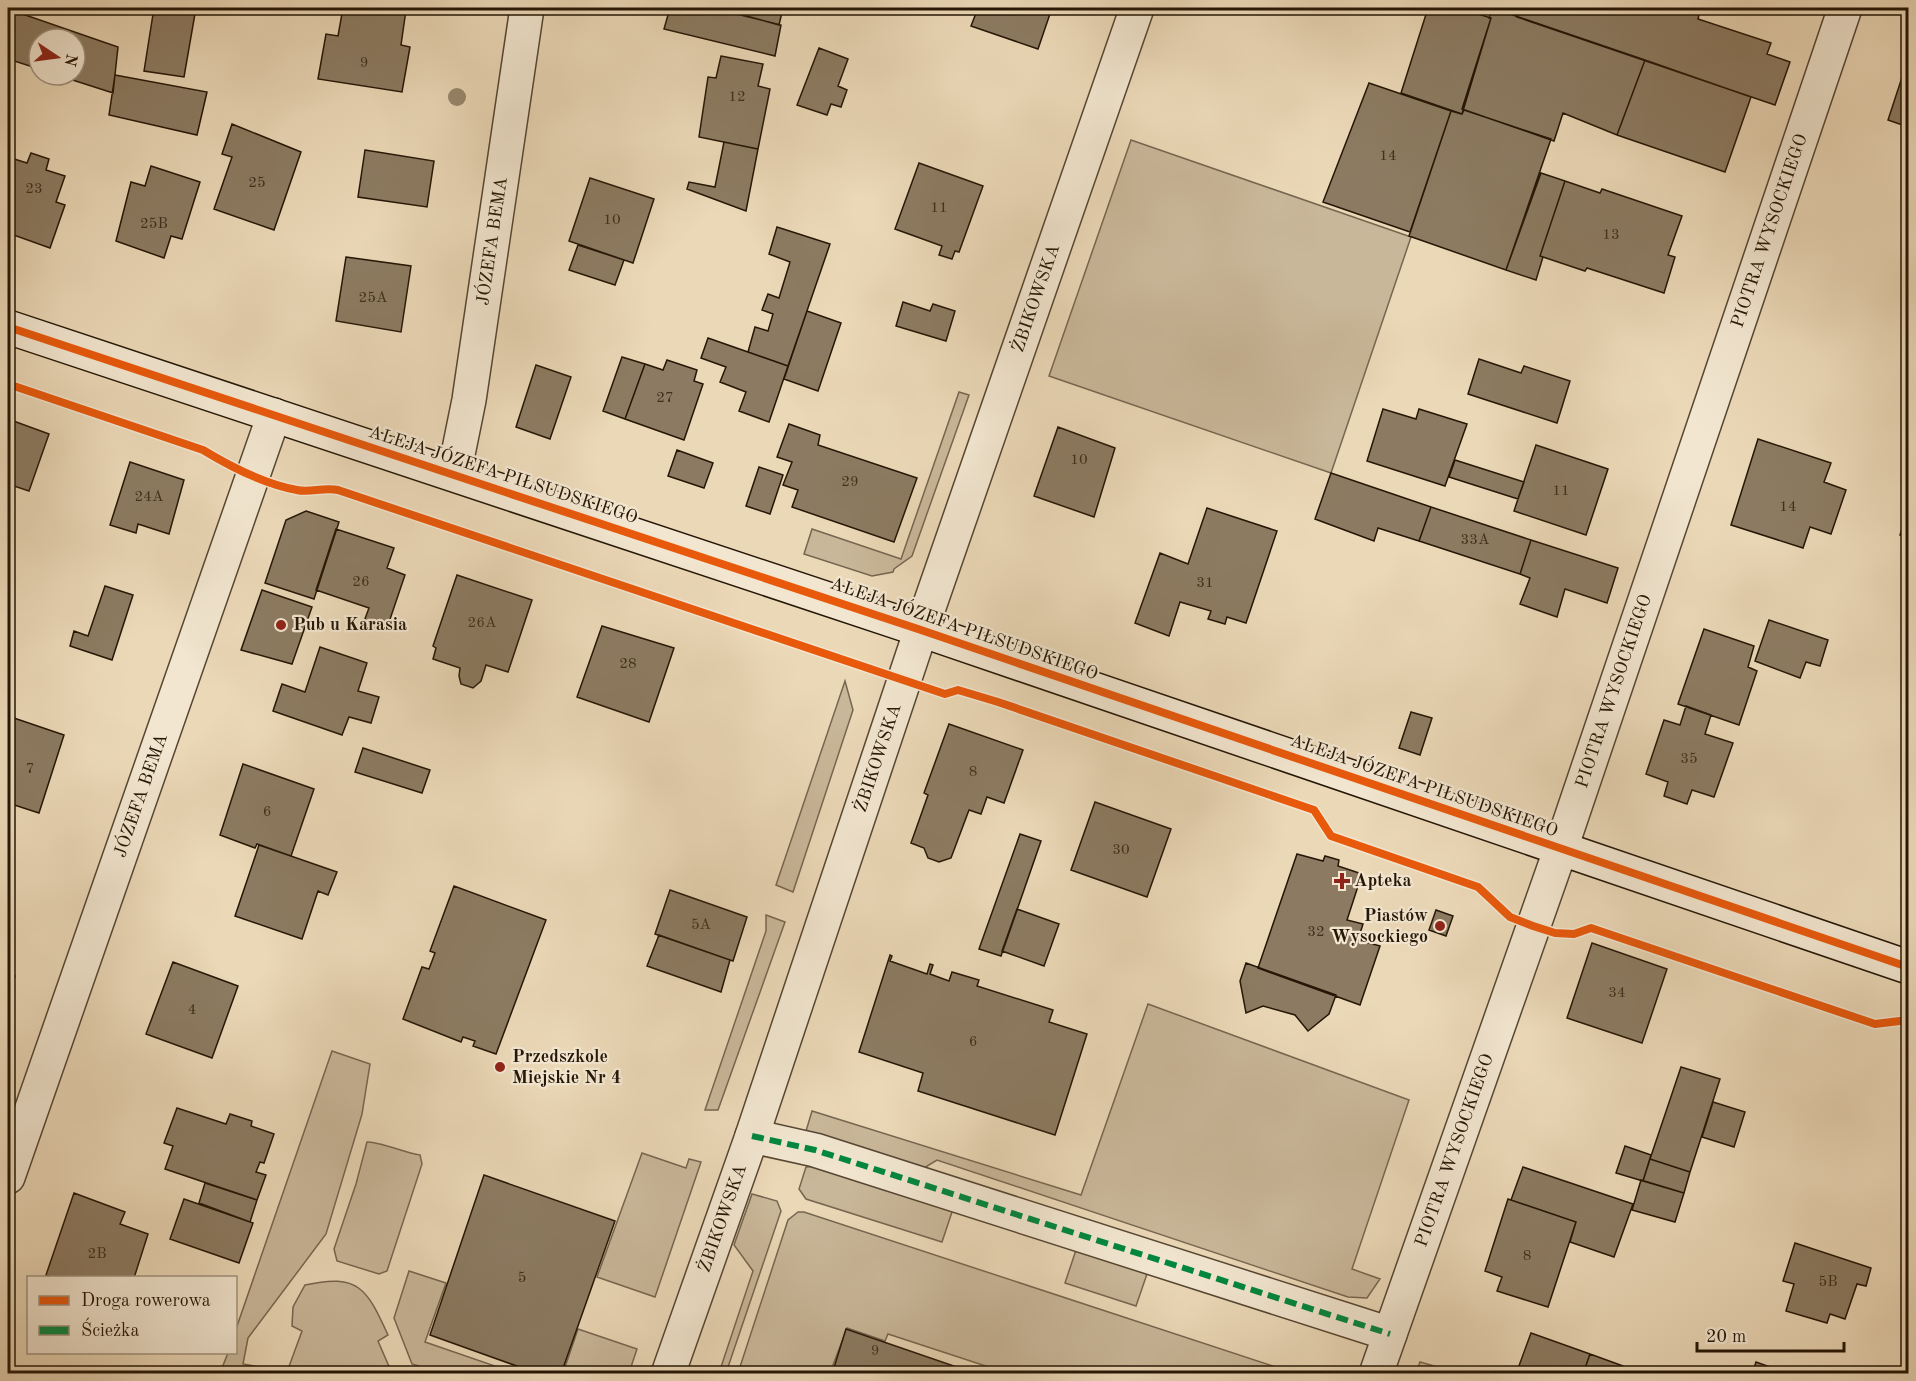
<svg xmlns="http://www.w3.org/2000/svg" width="1916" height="1381" font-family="'Old Standard TT',serif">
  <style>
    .green { fill: #c9b799; stroke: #776650; stroke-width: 1.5 }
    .building { fill: #8c7b62; stroke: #251606; stroke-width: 1.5 }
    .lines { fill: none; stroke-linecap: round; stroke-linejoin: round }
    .street-casing { stroke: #564632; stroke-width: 36 }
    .secondary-casing { stroke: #251606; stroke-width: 36 }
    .street { stroke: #f2e6d0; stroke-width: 33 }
    .secondary { stroke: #f2e6d0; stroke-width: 33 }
    .quiet { stroke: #00873e; stroke-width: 6; stroke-dasharray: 12 6; stroke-linecap: butt }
    .cycleway-casing { stroke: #f2e6d0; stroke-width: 11 }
    .cycleway { stroke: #e8590c; stroke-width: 8 }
    .tree { fill: #99886e }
    .poi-dot { fill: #8f2418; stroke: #f2e6d0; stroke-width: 2 }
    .labels { text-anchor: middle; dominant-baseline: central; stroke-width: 4.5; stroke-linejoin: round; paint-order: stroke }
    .number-label { font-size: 15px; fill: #3f2f1d }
    .street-label { font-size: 18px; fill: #251606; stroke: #f2e6d0 }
    .poi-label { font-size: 18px; font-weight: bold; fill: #251606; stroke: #f2e6d0; text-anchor: start }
  </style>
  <rect width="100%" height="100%" fill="#ebd8b7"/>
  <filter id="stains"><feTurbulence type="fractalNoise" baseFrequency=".00333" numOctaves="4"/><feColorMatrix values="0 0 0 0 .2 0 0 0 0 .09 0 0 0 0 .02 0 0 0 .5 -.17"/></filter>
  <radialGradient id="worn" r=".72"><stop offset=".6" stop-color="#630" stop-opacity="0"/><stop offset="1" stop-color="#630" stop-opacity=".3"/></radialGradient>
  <!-- green -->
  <path class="green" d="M 1131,140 L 1411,237 L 1331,473 L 1049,376 Z
    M 959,392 L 969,395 L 912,556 L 894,569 L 893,572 L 872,576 L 804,554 L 812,529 L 901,559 Z
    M 845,681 L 853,710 L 793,892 L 776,885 Z
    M 766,915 L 785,922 L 718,1110 L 705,1110 L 766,931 Z
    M 1148,1004 L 1409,1100 L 1352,1269 L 1380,1279 L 1367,1298 L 1348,1297 L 937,1160 L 924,1168 L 909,1168 L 806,1131 L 812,1111 L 1081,1195 Z
    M 332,1051 L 370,1064 L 362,1114 L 326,1234 L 248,1338 L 243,1364 L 287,1372 L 302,1331 L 292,1326 L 293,1307 L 305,1285 C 359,1273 367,1289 388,1335 L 378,1341 L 391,1371 L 402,1367 L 421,1373 L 220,1373 L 228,1353 L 236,1352 L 236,1329 Z
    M 367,1142 C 378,1141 405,1153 420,1155 L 422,1164 L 387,1271 L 379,1274 L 337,1261 L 334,1249 L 356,1184 Z
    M 642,1153 L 686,1168 L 689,1159 L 701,1162 L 655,1297 L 597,1277 Z
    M 823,1166 L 953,1209 L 942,1242 L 806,1199 L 799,1189 L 806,1167 Z
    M 752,1194 L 777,1201 L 781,1211 L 726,1373 L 719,1373 L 753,1271 L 734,1245 Z
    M 798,1212 L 804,1212 L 1276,1367 L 1274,1374 L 1007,1373 L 888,1334 L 885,1341 L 847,1328 L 830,1373 L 738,1373 L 788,1220 Z
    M 1076,1250 L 1147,1274 L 1136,1306 L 1065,1283 Z
    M 409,1271 L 446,1283 L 425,1342 L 515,1373 L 442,1373 L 412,1364 L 394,1318 Z
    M 578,1329 L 637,1349 L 629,1373 L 563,1373 Z
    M 1420,1362 L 1459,1373 L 1416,1373 Z"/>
  <!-- building -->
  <path class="building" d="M 154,8 L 196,8 L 184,77 L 144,71 Z
    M 343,8 L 389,8 L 406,10 L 401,45 L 410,47 L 402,92 L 318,79 L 326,34 L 338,36 Z
    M 670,8 L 712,8 L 781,25 L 775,56 L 664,29 Z
    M 745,8 L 783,8 L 779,25 L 743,15 Z
    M 978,8 L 1052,8 L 1038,49 L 971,26 Z
    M 1428,8 L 1459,8 L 1491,18 L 1462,114 L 1401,93 Z
    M 1492,8 L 1645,60 L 1617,135 L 1563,113 L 1554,141 L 1462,109 L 1491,18 L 1489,18 Z
    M 1520,8 L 1675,8 L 1699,15 L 1698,19 L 1771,43 L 1767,54 L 1790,62 L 1775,105 L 1517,17 Z
    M 1787,8 L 1807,8 L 1805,14 Z
    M 8,9 L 118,47 L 113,93 L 57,75 L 75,75 L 75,39 L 39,39 L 39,69 L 8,59 Z
    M 819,48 L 848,59 L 838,86 L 847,90 L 841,107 L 831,104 L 827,115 L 797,105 Z
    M 721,56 L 763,64 L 758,86 L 770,89 L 758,149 L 699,137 L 708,77 L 716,78 Z
    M 1908,59 L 1908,127 L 1888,120 Z
    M 1645,60 L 1751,97 L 1725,172 L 1617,135 Z
    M 115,75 L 207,92 L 197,135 L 109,115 Z
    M 1369,83 L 1451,111 L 1410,232 L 1323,202 Z
    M 1464,110 L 1551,139 L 1506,270 L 1409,236 L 1451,111 L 1462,114 Z
    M 232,124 L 301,152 L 274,230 L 214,209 L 232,157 L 222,154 Z
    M 724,142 L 758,149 L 746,211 L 687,189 L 689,182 L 715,187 Z
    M 365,150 L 434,161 L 427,207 L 358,197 Z
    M 31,153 L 49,159 L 46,170 L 65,176 L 56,202 L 65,205 L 50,248 L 8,233 L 8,157 L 27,163 Z
    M 919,163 L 983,186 L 959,252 L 955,251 L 952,259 L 939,255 L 942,246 L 895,229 Z
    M 151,166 L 200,182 L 182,239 L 171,236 L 164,258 L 116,241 L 131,182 L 145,186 Z
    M 1541,173 L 1565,181 L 1540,256 L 1543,257 L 1536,280 L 1506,270 Z
    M 590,178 L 654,199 L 633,263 L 569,241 Z
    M 1565,181 L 1600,193 L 1602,189 L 1682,216 L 1668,255 L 1675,257 L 1664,293 L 1587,268 L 1585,271 L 1540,256 Z
    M 777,227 L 830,244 L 788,366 L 748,352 L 755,327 L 768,331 L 773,314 L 762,310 L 768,294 L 779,298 L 790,262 L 769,254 Z
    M 578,245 L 624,260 L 615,285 L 569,270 Z
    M 346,257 L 411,266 L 401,332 L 336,321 Z
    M 903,302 L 930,311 L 933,304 L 955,311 L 946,341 L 896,326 Z
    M 807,311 L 841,323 L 818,391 L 784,379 Z
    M 708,338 L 788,366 L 769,422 L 739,411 L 746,392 L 720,382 L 726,367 L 701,358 Z
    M 622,357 L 645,364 L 625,419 L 603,411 Z
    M 1479,359 L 1521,373 L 1524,366 L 1570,381 L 1557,423 L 1468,394 Z
    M 667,360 L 697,370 L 694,381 L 703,384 L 684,440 L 625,419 L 645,364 L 663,370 Z
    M 536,365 L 571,377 L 550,439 L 516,427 Z
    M 1383,409 L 1416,419 L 1419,409 L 1467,424 L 1445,486 L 1367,461 Z
    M 8,419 L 49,434 L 29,491 L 8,484 Z
    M 789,424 L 820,435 L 818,445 L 917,478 L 894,542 L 792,507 L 798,490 L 783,485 L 792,462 L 777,457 Z
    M 1058,427 L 1115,448 L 1094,517 L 1034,496 Z
    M 1758,439 L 1831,463 L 1824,482 L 1846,490 L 1831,534 L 1810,527 L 1803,548 L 1731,525 Z
    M 1536,445 L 1608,469 L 1586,535 L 1514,511 Z
    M 677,450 L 713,463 L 704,488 L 668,476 Z
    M 1455,460 L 1524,482 L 1518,499 L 1449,477 Z
    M 130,462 L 184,480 L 169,534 L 138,524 L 136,533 L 110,525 Z
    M 759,467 L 783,475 L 770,514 L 746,506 Z
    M 1331,473 L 1431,507 L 1419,541 L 1378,528 L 1374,541 L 1315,519 Z
    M 1431,507 L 1531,540 L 1520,574 L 1419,541 Z
    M 1207,508 L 1277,531 L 1246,623 L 1227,617 L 1225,624 L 1208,619 L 1211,611 L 1180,602 L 1169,636 L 1135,623 L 1160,553 L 1188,564 Z
    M 1908,510 L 1908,538 L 1900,535 Z
    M 306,511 L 339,522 L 314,599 L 265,583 L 286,520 Z
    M 336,529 L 394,548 L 387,568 L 405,575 L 386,631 L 363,624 L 369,608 L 316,590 Z
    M 1531,540 L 1618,568 L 1607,603 L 1565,589 L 1557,617 L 1520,604 L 1530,578 L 1520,574 Z
    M 457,575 L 532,600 L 508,672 L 486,665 L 481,681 L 473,688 L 461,684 L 459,676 L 460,668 L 433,659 L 436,648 L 433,646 Z
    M 105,586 L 133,595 L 112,660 L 70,646 L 74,631 L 88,636 Z
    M 262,590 L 312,607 L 292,664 L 241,650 Z
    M 1769,620 L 1828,640 L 1820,666 L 1806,662 L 1800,678 L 1755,661 Z
    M 602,626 L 674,648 L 649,722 L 577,697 Z
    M 1704,629 L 1754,646 L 1748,667 L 1757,671 L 1739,725 L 1678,704 Z
    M 320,647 L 367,663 L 358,691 L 379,697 L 371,723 L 349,717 L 342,735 L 273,711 L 282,684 L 305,692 Z
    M 1686,706 L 1711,715 L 1705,734 L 1733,743 L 1714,797 L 1692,790 L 1687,804 L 1664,796 L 1668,782 L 1646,774 L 1664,720 L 1680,725 Z
    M 1411,712 L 1432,718 L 1420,755 L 1399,748 Z
    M 8,716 L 64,735 L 39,813 L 8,803 Z
    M 949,724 L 1023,750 L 1004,803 L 987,797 L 981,814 L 969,810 L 951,858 L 939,862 L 928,858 L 924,848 L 911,843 L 928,795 L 924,793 Z
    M 363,748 L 430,770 L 422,793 L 355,772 Z
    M 243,764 L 314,789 L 291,856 L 257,844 L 255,848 L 220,835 Z
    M 1095,802 L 1171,829 L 1147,897 L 1071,870 Z
    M 1020,834 L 1041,841 L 1001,956 L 979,949 Z
    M 259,845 L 337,872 L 328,895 L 318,891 L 302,939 L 235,916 Z
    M 1297,854 L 1323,861 L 1325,856 L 1339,860 L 1338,866 L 1362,874 L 1347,920 L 1363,924 L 1358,940 L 1380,946 L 1360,1005 L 1258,968 Z
    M 454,886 L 546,920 L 496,1054 L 473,1046 L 475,1041 L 463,1037 L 461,1042 L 403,1019 L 422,967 L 429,969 L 435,953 L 430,951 Z
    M 670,890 L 747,917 L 733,961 L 655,934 Z
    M 1017,909 L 1059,924 L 1044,966 L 1002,951 Z
    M 1436,910 L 1453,916 L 1446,936 L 1429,930 Z
    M 659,935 L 730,960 L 721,992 L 647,966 Z
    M 1592,943 L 1667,969 L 1642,1043 L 1567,1018 Z
    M 890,955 L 892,956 L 890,961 L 927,974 L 930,964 L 933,965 L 930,974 L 949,981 L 952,972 L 979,980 L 977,986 L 1053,1010 L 1049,1022 L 1087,1034 L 1055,1135 L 918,1091 L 923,1073 L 859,1052 Z
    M 173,962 L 238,986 L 212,1058 L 146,1034 Z
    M 1246,963 L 1336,995 L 1329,1014 L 1308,1031 L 1295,1015 L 1263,1006 L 1246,1013 L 1240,981 Z
    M 8,974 L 15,976 L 8,996 Z
    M 1681,1067 L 1720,1079 L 1690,1172 L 1650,1159 Z
    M 1713,1102 L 1745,1112 L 1734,1147 L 1702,1137 Z
    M 177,1108 L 226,1124 L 230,1114 L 252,1121 L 251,1126 L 274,1134 L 264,1163 L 260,1162 L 256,1172 L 266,1175 L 257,1200 L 165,1169 L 173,1146 L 164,1143 Z
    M 1625,1146 L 1651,1155 L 1643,1181 L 1616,1173 Z
    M 1650,1159 L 1690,1172 L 1684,1193 L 1643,1181 Z
    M 1523,1167 L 1633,1204 L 1614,1257 L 1570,1242 L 1576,1222 L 1511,1200 Z
    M 484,1175 L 615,1221 L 561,1374 L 539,1374 L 430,1335 Z
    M 1641,1180 L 1684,1193 L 1675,1222 L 1632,1210 Z
    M 205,1183 L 257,1200 L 250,1222 L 199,1203 Z
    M 74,1193 L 125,1212 L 120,1224 L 148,1234 L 134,1278 L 54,1278 L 46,1275 Z
    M 184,1199 L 253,1223 L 239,1263 L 170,1239 Z
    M 1508,1199 L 1576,1222 L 1548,1307 L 1497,1291 L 1502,1277 L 1485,1271 Z
    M 1795,1243 L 1871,1268 L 1866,1286 L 1857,1284 L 1845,1319 L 1830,1314 L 1827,1323 L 1786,1311 L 1794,1284 L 1783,1281 Z
    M 846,1329 L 977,1374 L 832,1374 Z
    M 1531,1333 L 1590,1354 L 1583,1374 L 1516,1374 Z
    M 1590,1354 L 1645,1374 L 1583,1374 Z
    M 1756,1362 L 1790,1374 L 1752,1374 Z"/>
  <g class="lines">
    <defs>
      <g id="street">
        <path id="s1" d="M 454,474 L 469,400 L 527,8"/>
        <path d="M 752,1136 L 815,1150 L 1390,1334"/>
        <path id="s2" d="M 8,1177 L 274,415"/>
        <path id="s3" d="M 668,1374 L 752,1136 L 921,630 L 1137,8"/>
        <path id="s4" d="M 1376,1374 L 1561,848 L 1845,8"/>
      </g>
      <path id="secondary" d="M 8,327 L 921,630 L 1908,967"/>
    </defs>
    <!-- street casing -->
    <use href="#street" class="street-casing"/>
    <!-- secondary casing -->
    <use href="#secondary" class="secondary-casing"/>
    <!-- street -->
    <use href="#street" class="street"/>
    <!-- secondary -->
    <use href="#secondary" class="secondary"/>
    <!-- quiet -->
    <path class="quiet" d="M 752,1136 L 815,1150 L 1390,1334"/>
    <defs>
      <path id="cycleway" d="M 8,327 L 921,630 L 1908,967
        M 8,384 L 203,450 C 231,467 264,484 297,490 C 310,493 323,487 338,490 L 945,694 L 958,690 L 998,702 L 1314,810 L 1331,836 L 1478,887 L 1510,917 L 1533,926 L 1555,933 L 1574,934 L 1591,928 L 1875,1024 L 1908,1020"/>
    </defs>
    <!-- cycleway casing -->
    <use href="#cycleway" class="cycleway-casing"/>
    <!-- cycleway -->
    <use href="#cycleway" class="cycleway"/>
  </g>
  <!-- trees -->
  <circle class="tree" cx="457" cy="97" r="9"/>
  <!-- markers -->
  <g class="poi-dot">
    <circle cx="281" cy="625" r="6"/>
    <path d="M1339 872h6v6h6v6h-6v6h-6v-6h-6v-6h6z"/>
    <circle cx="1440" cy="926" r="6"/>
    <circle cx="500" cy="1067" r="6"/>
  </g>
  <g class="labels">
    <!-- number labels -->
    <g class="number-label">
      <text x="364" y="63">9</text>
      <text x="737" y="97">12</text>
      <text x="1388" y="156">14</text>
      <text x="257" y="183">25</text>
      <text x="34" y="189">23</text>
      <text x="939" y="208">11</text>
      <text x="612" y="220">10</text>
      <text x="154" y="224">25B</text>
      <text x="1611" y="235">13</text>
      <text x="373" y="298">25A</text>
      <text x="665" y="398">27</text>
      <text x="1079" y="460">10</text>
      <text x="850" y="482">29</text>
      <text x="1561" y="491">11</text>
      <text x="149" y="497">24A</text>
      <text x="1788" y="507">14</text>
      <text x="1475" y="540">33A</text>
      <text x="361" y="582">26</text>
      <text x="1205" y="583">31</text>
      <text x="482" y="623">26A</text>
      <text x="628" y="664">28</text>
      <text x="1689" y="759">35</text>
      <text x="30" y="769">7</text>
      <text x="973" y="772">8</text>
      <text x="267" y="812">6</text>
      <text x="1121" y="850">30</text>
      <text x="701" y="925">5A</text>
      <text x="1316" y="932">32</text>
      <text x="1617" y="993">34</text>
      <text x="192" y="1010">4</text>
      <text x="973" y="1042">6</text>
      <text x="97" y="1254">2B</text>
      <text x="1527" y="1256">8</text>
      <text x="522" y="1278">5</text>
      <text x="1828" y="1282">5B</text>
      <text x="875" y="1351">9</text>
    </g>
    <!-- street labels -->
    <g class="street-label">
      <text stroke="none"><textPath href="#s4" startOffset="1209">PIOTRA WYSOCKIEGO</textPath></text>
      <text stroke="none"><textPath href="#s1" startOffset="236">JÓZEFA BEMA</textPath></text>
      <text stroke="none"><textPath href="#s3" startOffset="1137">ŻBIKOWSKA</textPath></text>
      <text transform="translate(503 475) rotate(18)">ALEJA JÓZEFA PIŁSUDSKIEGO</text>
      <text transform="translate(964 629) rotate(19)">ALEJA JÓZEFA PIŁSUDSKIEGO</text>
      <text stroke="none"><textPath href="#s4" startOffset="723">PIOTRA WYSOCKIEGO</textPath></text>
      <text stroke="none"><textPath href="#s3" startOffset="651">ŻBIKOWSKA</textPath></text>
      <text transform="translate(1424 786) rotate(19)">ALEJA JÓZEFA PIŁSUDSKIEGO</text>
      <text stroke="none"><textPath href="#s2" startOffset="404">JÓZEFA BEMA</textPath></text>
      <text stroke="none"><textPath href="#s4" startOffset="237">PIOTRA WYSOCKIEGO</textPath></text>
      <text stroke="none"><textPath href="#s3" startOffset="165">ŻBIKOWSKA</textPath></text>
    </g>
    <!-- poi labels -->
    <g class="poi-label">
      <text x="293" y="625">Pub u Karasia</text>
      <text x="1354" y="881">Apteka</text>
      <text x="1428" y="916" text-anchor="end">Piastów<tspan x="1428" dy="21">Wysockiego</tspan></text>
      <text x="512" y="1057">Przedszkole<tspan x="512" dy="21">Miejskie Nr 4</tspan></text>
    </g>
  </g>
  <!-- margin -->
  <rect width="1916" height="1381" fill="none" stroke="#ebd8b7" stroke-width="30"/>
  <rect x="9" y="9" width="1898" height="1363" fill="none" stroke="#251606" stroke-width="3"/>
  <rect x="15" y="15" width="1886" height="1351" fill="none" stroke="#251606" stroke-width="1.5"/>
  <!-- legend -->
  <rect x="27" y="1276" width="210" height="78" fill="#f2e6d0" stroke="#a0937f" stroke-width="1.5"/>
  <rect x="39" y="1296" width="30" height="9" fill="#e8590c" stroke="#a0937f" stroke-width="1.5"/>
  <text x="81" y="1306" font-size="18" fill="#251606">Droga rowerowa</text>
  <rect x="39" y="1326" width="30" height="9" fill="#00873e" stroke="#a0937f" stroke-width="1.5"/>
  <text x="81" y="1336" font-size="18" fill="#251606">Ścieżka</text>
  <!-- north arrow -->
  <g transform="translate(57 57) rotate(103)"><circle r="28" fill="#f2e6d0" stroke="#a0937f" stroke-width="1.5"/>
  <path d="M0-4.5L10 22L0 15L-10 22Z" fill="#8f2418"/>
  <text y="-9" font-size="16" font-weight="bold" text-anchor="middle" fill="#251606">N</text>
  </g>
  <!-- scale -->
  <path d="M1697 1342v9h147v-9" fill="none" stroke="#251606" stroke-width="3"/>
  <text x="1706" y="1342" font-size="18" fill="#251606" stroke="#f2e6d0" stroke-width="4.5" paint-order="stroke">20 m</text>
  <rect width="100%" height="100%" filter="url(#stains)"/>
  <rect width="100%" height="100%" fill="url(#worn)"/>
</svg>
